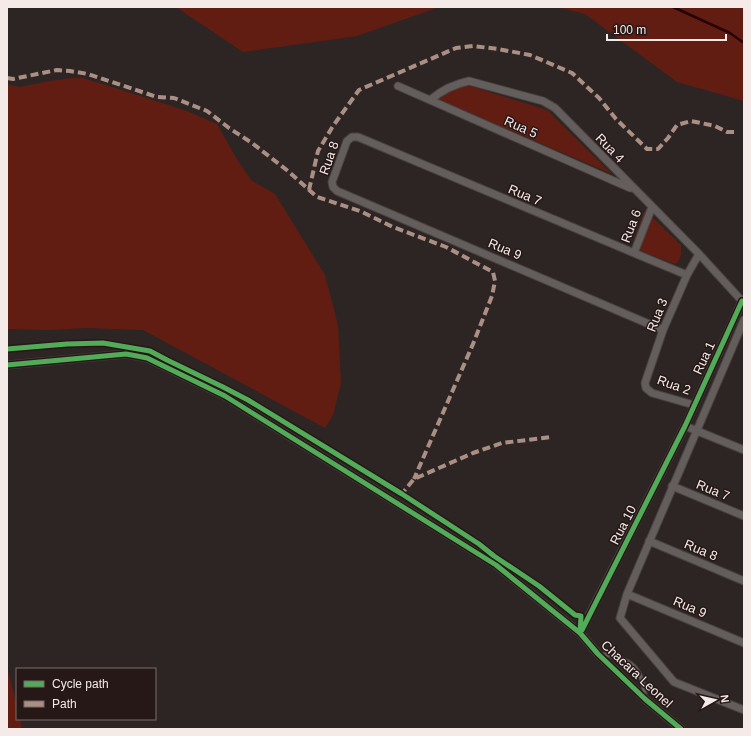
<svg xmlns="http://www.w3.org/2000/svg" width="751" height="736" font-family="Helvetica,sans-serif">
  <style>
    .green { fill: #621d13 }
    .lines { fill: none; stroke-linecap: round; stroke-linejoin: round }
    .stream { stroke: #270303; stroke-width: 2.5 }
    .service-casing { stroke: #494241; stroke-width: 5.5 }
    .minor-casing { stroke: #494241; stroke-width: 9 }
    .service { stroke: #635d5c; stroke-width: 3.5 }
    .minor { stroke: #635d5c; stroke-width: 7 }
    .quiet { stroke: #ac8f84; stroke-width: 4; stroke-dasharray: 8 4; stroke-linecap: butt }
    .cycleway-casing { stroke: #261816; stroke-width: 8 }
    .cycleway { stroke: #51ab58; stroke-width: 5 }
    .labels { text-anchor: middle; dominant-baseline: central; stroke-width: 3; stroke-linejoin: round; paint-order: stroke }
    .street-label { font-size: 13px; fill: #f4eae8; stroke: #261816 }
  </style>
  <rect width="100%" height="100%" fill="#2c2523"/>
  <!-- green -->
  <path class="green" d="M 176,7 L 439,7 L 357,36 L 243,52 Z
    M 557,7 L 744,7 L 744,101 L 677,82 L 585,14 Z
    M 71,78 L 83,78 L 128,92 L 187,111 L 217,124 L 235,156 L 251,180 L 275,194 L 325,275 L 338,325 L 341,383 L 333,415 L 325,428 L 143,330 L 87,328 L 48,330 L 7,329 L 7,84 L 19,87 L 50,81 Z
    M 467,85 L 547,110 L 612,174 L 438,99 L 437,97 L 453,89 Z
    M 644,212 L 647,212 L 681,245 C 681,251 682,261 675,264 L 633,248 L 633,243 Z
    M 7,668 L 17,705 L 17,719 L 20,719 L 22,729 L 7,729 Z"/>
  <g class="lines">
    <!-- stream -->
    <path class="stream" d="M 673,7 L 730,33 L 744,43"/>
    <defs>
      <path id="service" d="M 600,654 C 630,658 643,666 645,698"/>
      <path id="minor" d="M 398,86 L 630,188
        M 430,100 C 442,90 454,84 469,81 L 543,101 L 555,108 L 699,254 L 742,301
        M 634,253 L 652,207
        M 744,320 L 627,594 L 620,618 L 674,682 L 744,710
        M 663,330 L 337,191 L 333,187 L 332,182 L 347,141 L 352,137 L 358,137 L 634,253 L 687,275
        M 7,365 L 126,354 L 137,356 L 147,358 L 225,396 L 496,565 L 580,633 L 598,654 L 645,699 L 681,729
        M 694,405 L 652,393 L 646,388 L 645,383 L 663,330 L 687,275 L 699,254
        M 685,426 L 744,450
        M 672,486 L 744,516
        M 649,541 L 744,581
        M 627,594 L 744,643
        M 580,633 L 685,426 L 742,301 L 744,302"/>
    </defs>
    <!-- service casing -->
    <use href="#service" class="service-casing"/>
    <!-- minor casing -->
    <use href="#minor" class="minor-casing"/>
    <!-- service -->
    <use href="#service" class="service"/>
    <!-- minor -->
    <use href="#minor" class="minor"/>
    <!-- quiet -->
    <path class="quiet" d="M 7,78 L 13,79 L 57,70 L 70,71 L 88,74 L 157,97 L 174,98 L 207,111 L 229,128 L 252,143 L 288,171 L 317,197 L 360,211 L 393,227 L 446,247 L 493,272 L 495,281 L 492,296 L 473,344 L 414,479
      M 309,190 L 318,151 L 333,126 L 359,90 L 456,48 L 473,46 L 498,49 L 530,55 L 572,73 L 599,98 L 616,119 L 647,149 L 658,149 L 668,138 L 677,125 L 691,121 L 715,126 L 727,132 L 735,132
      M 401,496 L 405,490 L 414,479 L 473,453 L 502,443 L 551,437"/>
    <defs>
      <path id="cycleway" d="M 7,349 L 67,344 L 103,343 L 150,351 L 167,360 L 223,387 L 248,400 L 402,494 L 479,544 L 494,556 L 539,586 L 575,615 L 581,616 L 580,633
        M 7,365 L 126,354 L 137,356 L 147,358 L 225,396 L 496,565 L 580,633 L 598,654 L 645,699 L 681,729
        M 582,630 L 685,426 L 742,301 L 744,302"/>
    </defs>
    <!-- cycleway casing -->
    <use href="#cycleway" class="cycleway-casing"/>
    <!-- cycleway -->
    <use href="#cycleway" class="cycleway"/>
  </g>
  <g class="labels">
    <!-- street labels -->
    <g class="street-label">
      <text transform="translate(521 127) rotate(24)">Rua 5</text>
      <text transform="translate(610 148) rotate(46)">Rua 4</text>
      <text transform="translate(329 158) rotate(-71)">Rua 8</text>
      <text transform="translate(525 195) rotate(23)">Rua 7</text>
      <text transform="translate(631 226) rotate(-69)">Rua 6</text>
      <text transform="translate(505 249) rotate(23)">Rua 9</text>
      <text transform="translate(657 315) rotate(-68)">Rua 3</text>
      <text transform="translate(704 358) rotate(-65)">Rua 1</text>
      <text transform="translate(674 385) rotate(19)">Rua 2</text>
      <text transform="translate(713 490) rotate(22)">Rua 7</text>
      <text transform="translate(623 525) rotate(-63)">Rua 10</text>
      <text transform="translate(701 550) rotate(23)">Rua 8</text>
      <text transform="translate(690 607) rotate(23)">Rua 9</text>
      <text transform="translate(637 674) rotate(43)">Chacara Leonel</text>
    </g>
  </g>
  <!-- border -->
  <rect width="751" height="736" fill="none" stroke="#f4eae8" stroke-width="16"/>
  <!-- legend -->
  <rect x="16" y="668" width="140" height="52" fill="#261816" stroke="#786c6a"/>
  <rect x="24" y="681" width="20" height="6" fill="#51ab58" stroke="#786c6a"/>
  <text x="52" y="688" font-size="12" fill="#f4eae8">Cycle path</text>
  <rect x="24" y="701" width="20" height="6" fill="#ac8f84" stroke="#786c6a"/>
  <text x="52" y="708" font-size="12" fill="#f4eae8">Path</text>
  <!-- north arrow -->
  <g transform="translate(715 700) rotate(82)" stroke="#261816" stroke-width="3" paint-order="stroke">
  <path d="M0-3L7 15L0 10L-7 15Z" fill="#f4eae8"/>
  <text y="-6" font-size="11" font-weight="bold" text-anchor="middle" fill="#f4eae8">N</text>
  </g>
  <!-- scale -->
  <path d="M607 34v6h119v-6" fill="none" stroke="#f4eae8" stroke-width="2"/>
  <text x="613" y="34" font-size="12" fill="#f4eae8" stroke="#261816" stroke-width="3" paint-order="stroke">100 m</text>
</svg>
